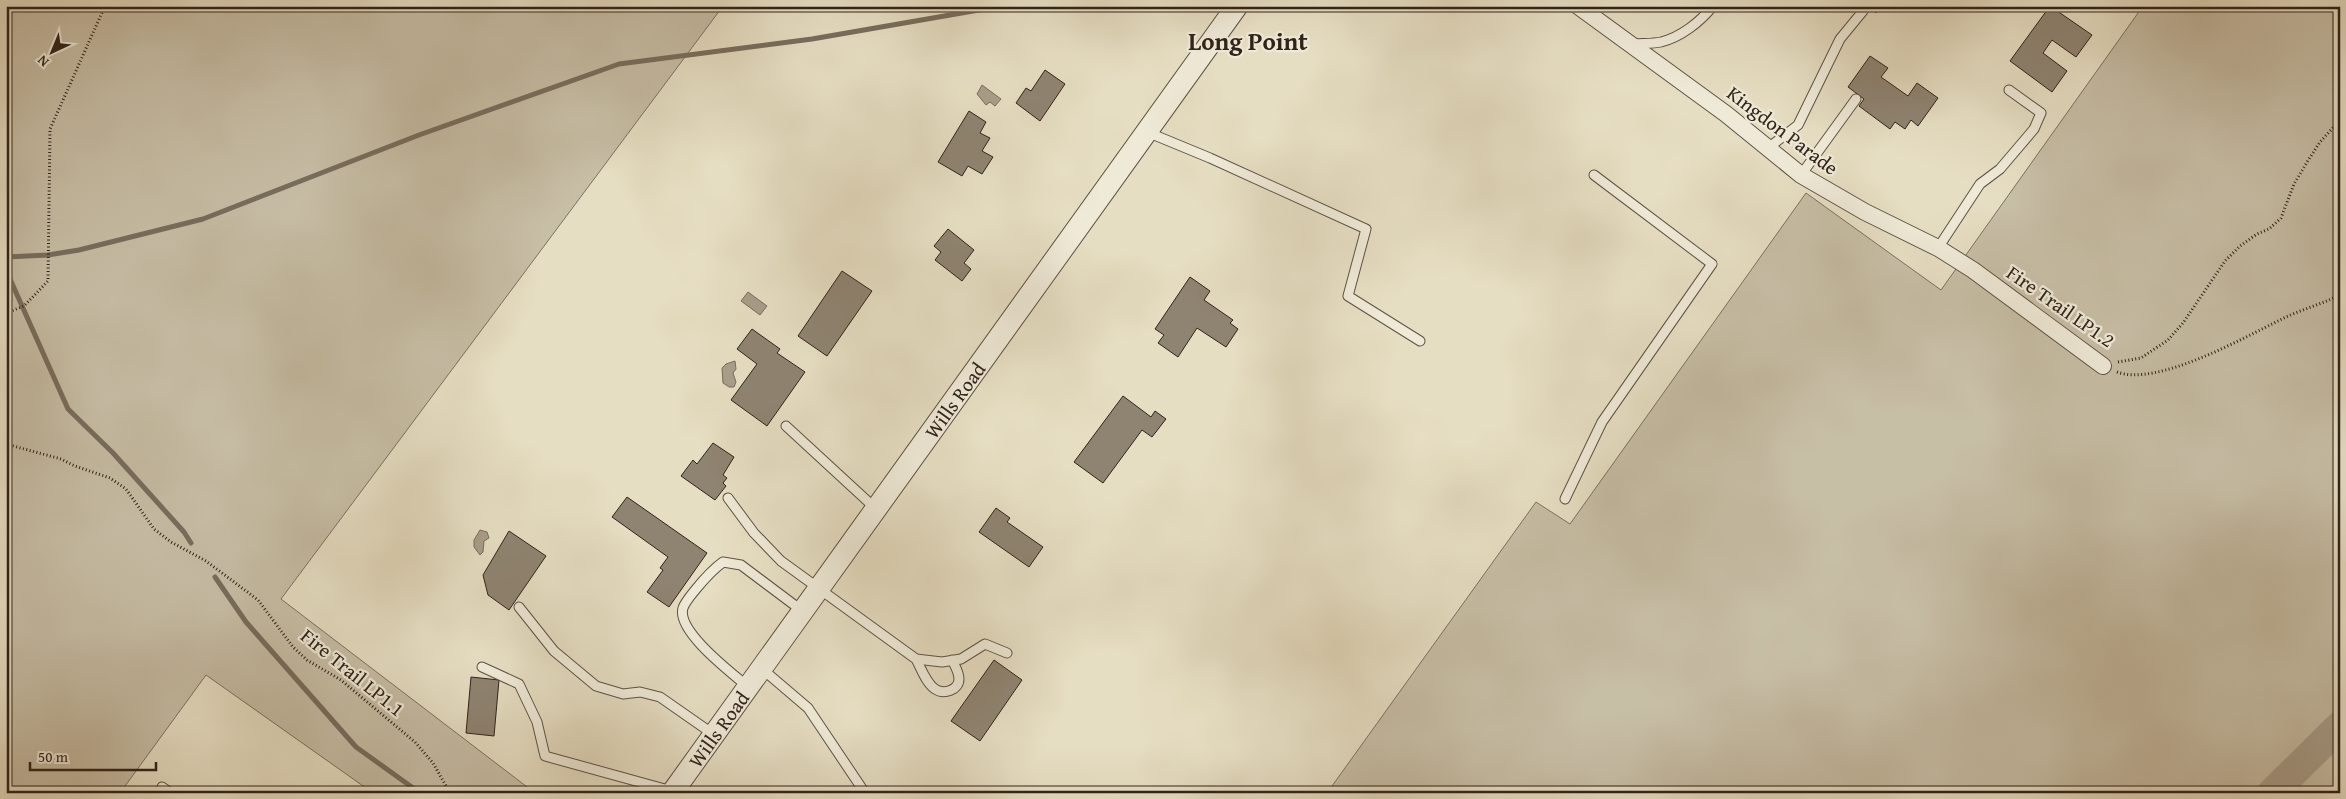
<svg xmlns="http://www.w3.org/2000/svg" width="2346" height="799" font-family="'Gentium Book Plus',serif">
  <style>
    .green { fill: #c7bea6; stroke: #7c7060 }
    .water { fill: #a89e8a; stroke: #786d5d }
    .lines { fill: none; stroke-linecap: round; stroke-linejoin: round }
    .stream { stroke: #786d5d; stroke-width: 5 }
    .river { stroke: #a89e8a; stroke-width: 30 }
    .building { fill: #8f8472; stroke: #30231a }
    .service-casing { stroke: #5e5244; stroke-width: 11 }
    .minor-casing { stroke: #5e5244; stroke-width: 18 }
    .tertiary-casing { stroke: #5e5244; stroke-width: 23 }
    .path { stroke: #30231a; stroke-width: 3; stroke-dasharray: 1 2.5; stroke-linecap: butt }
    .service { stroke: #efead8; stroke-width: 9 }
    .minor { stroke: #efead8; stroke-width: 16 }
    .tertiary { stroke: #efead8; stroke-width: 21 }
    .labels { text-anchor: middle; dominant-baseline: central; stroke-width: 4.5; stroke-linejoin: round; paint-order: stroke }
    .street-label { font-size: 20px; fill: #30231a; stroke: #efead8 }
    .district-label { font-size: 25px; font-weight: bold; fill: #30231a; stroke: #efead8 }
  </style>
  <rect width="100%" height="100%" fill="#e6dec3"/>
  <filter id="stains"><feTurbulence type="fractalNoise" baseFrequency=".004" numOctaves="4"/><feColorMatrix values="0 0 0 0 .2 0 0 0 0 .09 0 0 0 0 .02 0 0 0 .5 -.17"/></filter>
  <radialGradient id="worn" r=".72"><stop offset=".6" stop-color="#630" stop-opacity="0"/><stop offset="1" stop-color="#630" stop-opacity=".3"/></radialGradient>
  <!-- green -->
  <path class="green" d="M 6,6 L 723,6 L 281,599 L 535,793 L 373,793 L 206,675 L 120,793 L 6,793 Z
    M 2143,6 L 2340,6 L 2340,793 L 1327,793 L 1536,502 L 1570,524 L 1806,193 L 1941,290 Z"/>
  <!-- water -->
  <path class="water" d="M 982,85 L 1001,99 L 995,106 L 990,102 L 986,105 L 977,94 Z
    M 748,292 L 767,306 L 760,315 L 741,301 Z
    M 735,361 L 736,369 L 733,373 L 736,382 L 734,387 L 729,387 L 723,383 L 722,368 L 726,364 Z
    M 480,530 L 487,532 L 489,538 L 484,541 L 483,552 L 480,555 L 474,547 L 474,540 Z"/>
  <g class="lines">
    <!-- stream -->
    <path class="stream" d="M 6,257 L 48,255 L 79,250 L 203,219 L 419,135 L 619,64 L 812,39 L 1002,6
      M 6,270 L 68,409 L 113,453 L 184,532 L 191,543
      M 215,577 L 246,622 L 356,747 L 420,793"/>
    <!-- river -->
    <path class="river" d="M 2272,793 L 2340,726"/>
  </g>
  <!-- building -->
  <path class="building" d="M 1867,6 L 1881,6 L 1876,13 Z
    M 2050,6 L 2092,35 L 2076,57 L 2052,40 L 2043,53 L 2067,71 L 2052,92 L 2010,61 Z
    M 1870,56 L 1888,68 L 1881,77 L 1908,96 L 1917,83 L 1938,98 L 1918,126 L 1911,120 L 1905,129 L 1895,122 L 1890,129 L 1859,106 L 1864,99 L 1848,87 Z
    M 1045,70 L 1065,84 L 1040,121 L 1016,103 L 1026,88 L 1031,91 Z
    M 969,111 L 986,122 L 980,133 L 990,138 L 982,151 L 993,157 L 982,174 L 968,166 L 962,176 L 938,162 Z
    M 948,229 L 974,250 L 964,263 L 971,269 L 962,281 L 935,260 L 941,252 L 934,246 Z
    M 842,271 L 872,291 L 827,356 L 798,336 Z
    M 1190,277 L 1210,291 L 1204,300 L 1233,320 L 1230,323 L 1238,329 L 1226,347 L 1197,328 L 1178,357 L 1158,343 L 1164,335 L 1155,329 Z
    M 752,329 L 780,349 L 777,353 L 805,372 L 767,426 L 731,400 L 757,364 L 737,349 Z
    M 1123,396 L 1151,417 L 1155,411 L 1166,419 L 1152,437 L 1142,430 L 1103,483 L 1074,462 Z
    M 713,443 L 734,457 L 723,475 L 727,478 L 723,483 L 726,486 L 715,500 L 681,476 L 693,460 L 697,464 Z
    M 627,497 L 707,553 L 669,607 L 647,592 L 663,570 L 660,568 L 668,557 L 612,517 Z
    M 996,508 L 1010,518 L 1007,522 L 1043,547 L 1029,567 L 979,532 Z
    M 509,531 L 546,556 L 509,610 L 488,595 L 483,575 Z
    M 994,660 L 1022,680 L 980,741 L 951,721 Z
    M 471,677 L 499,680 L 494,736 L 466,733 Z"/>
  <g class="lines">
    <defs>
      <path id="service" d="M 1633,44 C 1642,43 1652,44 1661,42 C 1681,37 1700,22 1713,6
        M 1147,132 L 1210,158 L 1366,229 L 1348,296 L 1420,341
        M 1768,148 L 1798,125 L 1840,39 L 1863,11
        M 1801,175 L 1856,99
        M 1938,248 L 1980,184 L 2000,169 L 2034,129 L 2041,113 L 2009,90
        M 786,426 L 875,508
        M 728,498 L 754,533 L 781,561 L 916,659 L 942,662 L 961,659 L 985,644 L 1007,653
        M 1565,499 L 1602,422 L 1712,264 L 1594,175
        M 519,607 L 554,651 L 596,686 L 623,694 L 640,692 L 660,697 L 713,734
        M 916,659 C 921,668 926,683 935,689 C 944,695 959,690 959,679 C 959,672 955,666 952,660
        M 482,667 L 519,684 L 537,722 L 545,756 L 672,791
        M 761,668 L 808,708 L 865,793
        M 747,686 C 732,673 676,631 683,608 C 685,602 692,594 696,589 C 705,578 712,570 723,562 L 741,565 L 801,610
        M 162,787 L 171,793"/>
      <path id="minor" d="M 1578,6 L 1726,114 L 1801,175 L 1865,212 L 1938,248 L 1973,270 L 2103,366"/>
      <g id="tertiary">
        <path id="s1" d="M 672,793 L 1237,6"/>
      </g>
    </defs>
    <!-- service casing -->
    <use href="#service" class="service-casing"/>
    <!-- minor casing -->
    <use href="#minor" class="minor-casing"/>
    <!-- tertiary casing -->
    <use href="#tertiary" class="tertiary-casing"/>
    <!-- path -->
    <path class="path" d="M 6,313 L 24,306 L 48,281 L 50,129 L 105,6
      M 2118,362 L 2141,358 L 2168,340 L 2183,323 L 2225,261 L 2240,246 L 2257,234 L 2269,229 L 2281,218 L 2294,184 L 2309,159 L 2320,142 L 2340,120
      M 2117,372 C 2157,387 2243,338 2280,320 C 2299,310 2320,305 2340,295
      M 6,444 L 61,459 L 75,466 L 110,478 L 126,489 L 154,529 L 171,542 L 206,561 L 258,600 L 293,647 L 307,660 L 341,680 L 415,742 L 433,763 L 450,793"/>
    <!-- service -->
    <use href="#service" class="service"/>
    <!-- minor -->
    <use href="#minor" class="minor"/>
    <!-- tertiary -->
    <use href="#tertiary" class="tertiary"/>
  </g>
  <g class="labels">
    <!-- street labels -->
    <g class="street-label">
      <text transform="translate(1783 130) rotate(37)">Kingdon Parade</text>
      <text transform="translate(2061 306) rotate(35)">Fire Trail LP1.2</text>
      <text stroke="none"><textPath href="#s1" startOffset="484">Wills Road</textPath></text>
      <text transform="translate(353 672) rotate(39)">Fire Trail LP1.1</text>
      <text stroke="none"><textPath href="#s1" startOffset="79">Wills Road</textPath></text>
    </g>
    <!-- district labels -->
    <g class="district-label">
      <text x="1248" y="41">Long Point</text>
    </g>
  </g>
  <!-- margin -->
  <rect width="2346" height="799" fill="none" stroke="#e6dec3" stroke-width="25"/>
  <rect x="8" y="8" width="2331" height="784" fill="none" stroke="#30231a" stroke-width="2.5"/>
  <rect x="12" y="12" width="2321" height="774" fill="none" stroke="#30231a"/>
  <!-- north arrow -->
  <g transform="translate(52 52) rotate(224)" stroke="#efead8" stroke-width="4" paint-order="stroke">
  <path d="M0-4L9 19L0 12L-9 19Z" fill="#30231a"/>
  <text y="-8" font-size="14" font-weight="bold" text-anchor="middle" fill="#30231a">N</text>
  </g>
  <!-- scale -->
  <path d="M30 762v8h126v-8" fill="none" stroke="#30231a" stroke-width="2.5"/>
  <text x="38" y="762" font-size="15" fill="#30231a" stroke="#efead8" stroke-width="4" paint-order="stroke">50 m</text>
  <rect width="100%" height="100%" filter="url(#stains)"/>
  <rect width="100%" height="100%" fill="url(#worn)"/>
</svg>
